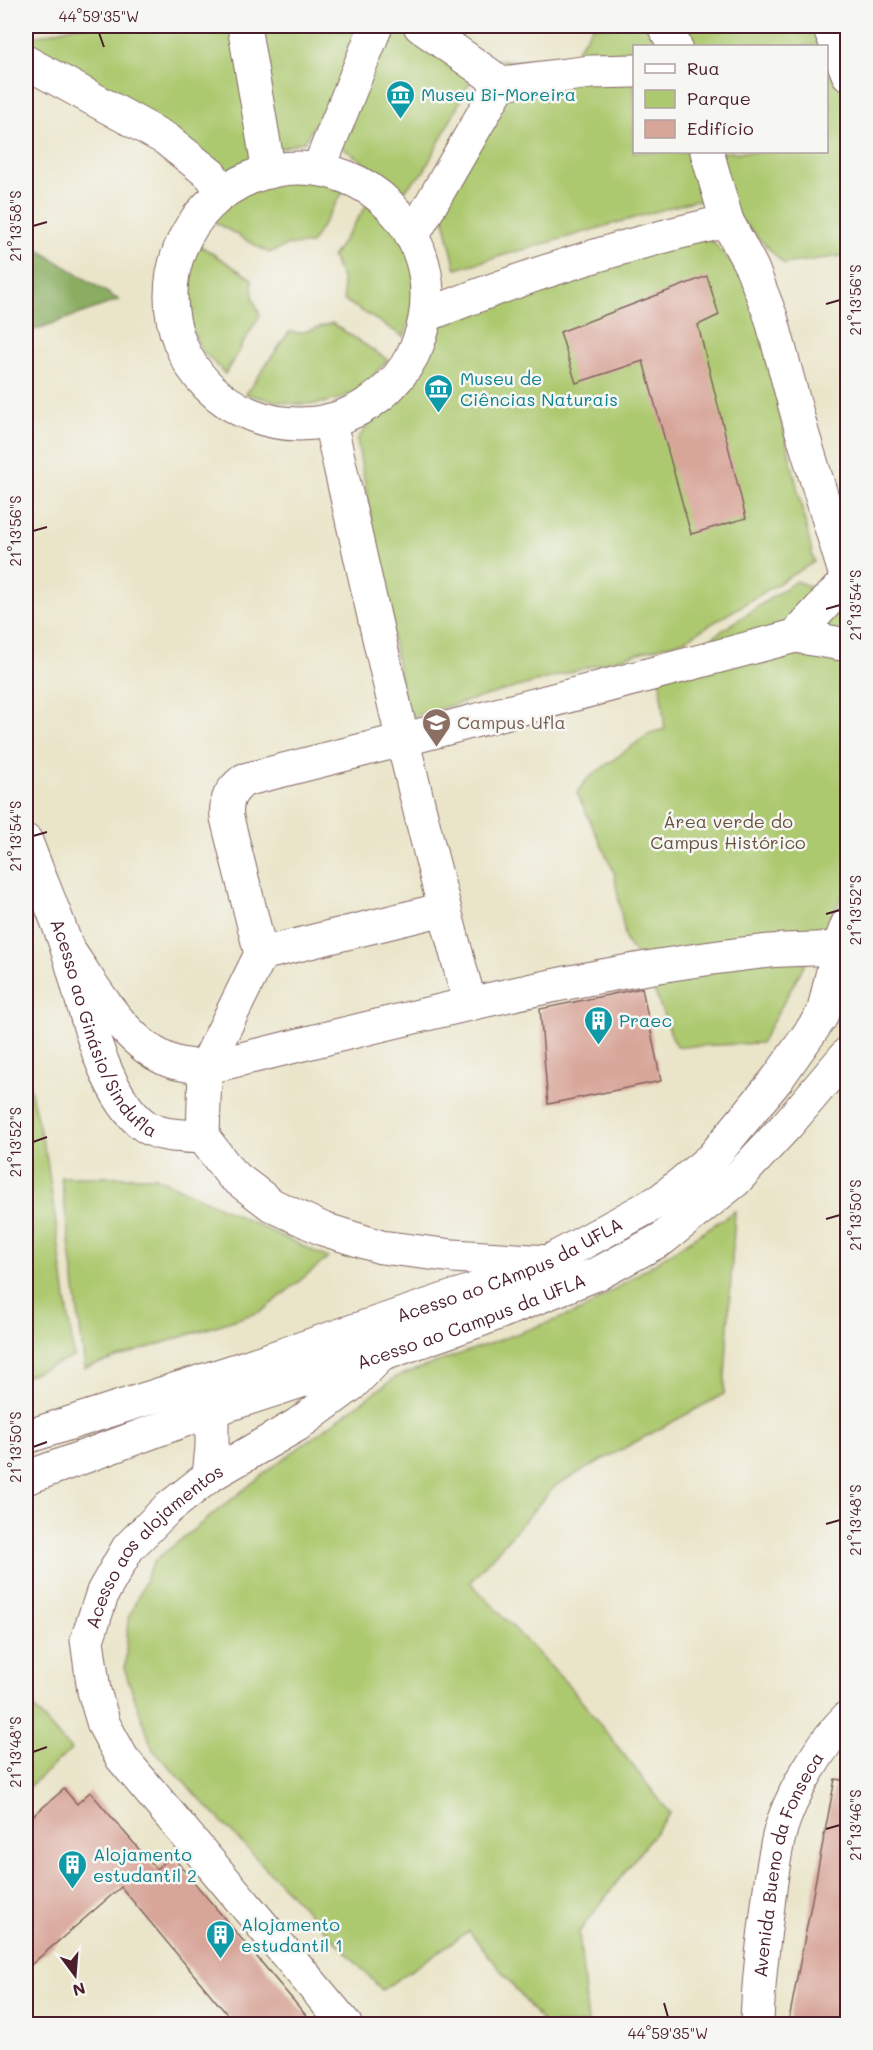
<svg xmlns="http://www.w3.org/2000/svg" width="873" height="2050" font-family="Mali,sans-serif">
  <style>
    .green { fill: #adc970; stroke: #7c744e; stroke-width: 1.5; fill-rule: evenodd }
    .forest { fill: #8aad62; stroke: #6a6646; stroke-width: 1.5 }
    .building { fill: #d8a599 }
    .lines { fill: none; stroke-linecap: round; stroke-linejoin: round }
    .street-casing { stroke: #826462; stroke-width: 35 }
    .secondary-casing { stroke: #826462; stroke-width: 35 }
    .street { stroke: #fff; stroke-width: 33 }
    .secondary { stroke: #fff; stroke-width: 33 }
    .ticks { fill: none; stroke: #4a1f2b; stroke-width: 2 }
    .labels { text-anchor: middle; dominant-baseline: central; stroke-width: 5; stroke-linejoin: round; paint-order: stroke }
    .culture-label { font-size: 18px; fill: #0d838f; stroke: #f6f6f2; text-anchor: start }
    .education-label { font-size: 18px; fill: #785e54; stroke: #f6f6f2; text-anchor: start }
    .park-label { font-size: 18px; fill: #685240; stroke: #f6f6f2 }
    .street-label { font-size: 18px; fill: #4a1f2b; stroke: #f6f6f2 }
    .neatline { fill: none; stroke: #4a1f2b; stroke-width: 2 }
    .ticks-label { font-size: 15px; text-anchor: middle; fill: #4a1f2b }
  </style>
  <rect width="100%" height="100%" fill="#f6f6f2"/>
  <filter id="ink" filterUnits="userSpaceOnUse"><feTurbulence type="fractalNoise" baseFrequency=".0167" numOctaves="2"/><feDisplacementMap in="SourceGraphic" scale="12" xChannelSelector="R" yChannelSelector="G"/><feConvolveMatrix kernelMatrix="1 2 1 2 8 2 1 2 1" color-interpolation-filters="sRGB"/></filter>
  <filter id="wash" filterUnits="userSpaceOnUse"><feTurbulence type="fractalNoise" baseFrequency=".008" numOctaves="4" result="noise"/><feDisplacementMap in="SourceGraphic" scale="24" xChannelSelector="R" yChannelSelector="G"/><feGaussianBlur stdDeviation="1.35" result="paint"/><feColorMatrix in="noise" values="0 0 0 0 0 0 0 0 0 0 0 0 0 0 0 0 0 1.4 0 .05"/><feComposite in="paint" operator="in"/></filter>
  <g filter="url(#wash)">
    <rect width="100%" height="100%" fill="#eae5c9"/>
    <!-- green -->
    <path class="green" d="M 76,26 L 370,26 L 305,141 L 262,154 L 223,172 L 26,64 L 26,39 Z
      M 374,26 L 402,26 L 485,73 L 491,60 L 569,62 L 593,26 L 847,26 L 847,255 L 784,264 L 728,207 L 696,200 L 456,269 L 438,195 L 484,78 L 470,82 L 424,171 L 405,190 L 334,142 ZM 634,46 L 826,46 L 826,152 L 634,152 Z
      M 308,175 L 346,187 L 311,244 L 289,245 L 269,253 L 209,219 L 233,195 L 270,178 Z
      M 371,199 L 397,226 L 416,262 L 420,295 L 404,337 L 344,300 L 342,278 L 332,257 Z
      M 702,230 L 751,284 L 814,562 L 685,640 L 407,718 L 357,440 L 453,310 Z
      M 196,243 L 252,279 L 253,298 L 260,315 L 225,374 L 201,349 L 184,314 L 183,275 Z
      M 332,323 L 388,360 C 375,372 363,389 346,396 C 312,411 279,403 246,394 L 289,332 L 300,333 Z
      M 796,581 L 847,603 L 847,888 L 761,1043 L 676,1047 L 644,964 L 626,942 L 614,872 L 577,793 L 587,779 L 650,733 L 665,729 L 659,673 Z
      M 26,1072 L 47,1160 L 74,1357 L 26,1376 Z
      M 61,1177 L 156,1177 L 328,1258 L 262,1311 L 85,1368 Z
      M 735,1211 L 724,1394 L 556,1485 L 470,1582 L 572,1689 L 670,1813 L 579,1932 L 588,2024 L 544,2024 L 469,1931 L 382,1990 L 153,1750 L 125,1671 L 128,1619 L 154,1561 L 271,1468 L 396,1377 L 583,1310 Z
      M 26,1699 L 71,1750 L 26,1789 Z"/>
    <!-- forest -->
    <path class="forest" d="M 26,242 L 119,300 L 26,333 Z"/>
    <g id="blocks">
      <!-- building -->
      <path class="building" d="M 707,276 L 719,315 L 698,325 L 746,518 L 691,534 L 643,361 L 576,383 L 560,332 Z
        M 642,988 L 661,1081 L 548,1104 L 540,1009 Z
        M 835,1779 L 848,1781 L 848,2025 L 788,2025 Z
        M 64,1789 L 77,1804 L 90,1792 L 156,1869 L 172,1856 L 314,2025 L 236,2025 L 121,1887 L 26,1969 L 26,1822 Z"/>
    </g>
  </g>
  <g filter="url(#ink)">
    <use href="#blocks" fill-opacity="0" stroke="#826462" stroke-width="1.5"/>
    <g class="lines">
      <defs>
        <g id="street">
          <path d="M 244,26 L 269,172"/>
          <path d="M 420,26 L 501,83"/>
          <path d="M 664,26 L 675,46"/>
          <path d="M 829,26 L 848,74"/>
          <path d="M 26,62 L 166,139 L 211,175 L 222,192"/>
          <path d="M 319,168 L 376,26"/>
          <circle cx="299" cy="296" r="128"/>
          <path d="M 412,237 L 501,83 L 591,72 L 634,71"/>
          <path d="M 427,315 C 524,276 624,244 727,221 L 707,152"/>
          <path d="M 330,422 C 374,617 417,812 470,1004"/>
          <path d="M 402,740 L 244,780 C 230,791 225,800 227,818 L 261,954 L 205,1068 L 203,1137 L 231,1174 L 272,1205 L 323,1229 L 381,1247 L 453,1256 L 548,1262"/>
          <path id="s1" d="M 26,841 C 39,877 55,912 67,948 C 83,998 101,1095 145,1126 C 161,1137 185,1136 203,1137"/>
          <path d="M 67,948 C 93,986 127,1047 173,1062 C 183,1065 195,1066 205,1068 C 392,1023 579,971 770,951 C 796,949 822,949 848,948"/>
          <path d="M 261,954 L 444,909"/>
          <path d="M 209,1476 L 212,1447 L 212,1410"/>
          <path id="s2" d="M 345,2024 L 122,1758 L 104,1725 L 94,1691 L 87,1640 L 103,1592 L 128,1548 L 166,1510 L 209,1476 L 297,1425 L 351,1385 L 381,1355"/>
        </g>
        <g id="secondary">
          <path d="M 727,221 L 752,268 L 771,317 L 802,432 L 848,583"/>
          <path d="M 795,636 L 846,581"/>
          <path d="M 402,740 L 795,636 L 848,645"/>
          <path id="s3" d="M 26,1437 L 240,1369 L 477,1289 L 548,1262 L 661,1200 L 712,1158 L 778,1078 L 823,1014 L 838,949 L 848,923"/>
          <path id="s4" d="M 26,1478 L 212,1410 L 381,1355 L 483,1319 L 599,1273 L 662,1239 L 735,1181 L 788,1124 L 848,1053"/>
          <path id="s5" d="M 757,2024 C 758,1987 762,1951 767,1914 C 770,1887 773,1859 780,1832 C 790,1796 821,1743 848,1717"/>
        </g>
      </defs>
      <!-- street casing -->
      <use href="#street" class="street-casing"/>
      <!-- secondary casing -->
      <use href="#secondary" class="secondary-casing"/>
      <!-- street -->
      <use href="#street" class="street"/>
      <!-- secondary -->
      <use href="#secondary" class="secondary"/>
    </g>
  </g>
  <!-- ticks -->
  <path class="ticks" d="M 99,33 L 104,47M 33,226 L 47,222M 826,304 L 840,300M 33,531 L 47,527M 826,609 L 840,605M 33,836 L 47,832M 826,914 L 840,910M 33,1142 L 47,1137M 826,1219 L 840,1215M 33,1447 L 47,1442M 826,1524 L 840,1520M 33,1752 L 47,1747M 826,1829 L 840,1825M 664,2003 L 668,2017"/>
  <!-- icons -->
  <defs>
    <symbol id="museum-pin" viewBox="-11 -11 22 30"><path d="M0 17L-7.5 6A9.5 9.5 0 1 1 7.5 6Z" fill="#0f9aa8" stroke="#f6f6f2"/><path d="M0-6L6-3V-2H-6V-3ZM-5-1h2V3h-2ZM-1-1h2V3h-2ZM3-1h2V3H3ZM-6 4H6V6H-6Z" fill="#fff"/></symbol>
    <symbol id="university-pin" viewBox="-11 -11 22 30"><path d="M0 17L-7.5 6A9.5 9.5 0 1 1 7.5 6Z" fill="#8d6e63" stroke="#f6f6f2"/><path d="M0-5L7-2L0 1L-7-2ZM-4 1L0 2.5L4 1V4Q0 6-4 4Z" fill="#fff"/></symbol>
    <symbol id="building-pin" viewBox="-11 -11 22 30"><path d="M0 17L-7.5 6A9.5 9.5 0 1 1 7.5 6Z" fill="#0f9aa8" stroke="#f6f6f2"/><path d="M-4-6H4V6H1V3H-1V6H-4ZM-2.5-4.3h1.7v1.8h-1.7ZM.8-4.3h1.7v1.8H.8ZM-2.5-1h1.7V.8h-1.7ZM.8-1h1.7V.8H.8Z" fill="#fff"/></symbol>
  </defs>
  <g fill-rule="evenodd">
    <use href="#museum-pin" x="384" y="78" width="33" height="45"/>
    <use href="#museum-pin" x="422" y="372" width="33" height="45"/>
    <use href="#university-pin" x="420" y="706" width="33" height="45"/>
    <use href="#building-pin" x="582" y="1004" width="33" height="45"/>
    <use href="#building-pin" x="56" y="1848" width="33" height="45"/>
    <use href="#building-pin" x="204" y="1918" width="33" height="45"/>
  </g>
  <g class="labels">
    <!-- culture labels -->
    <g class="culture-label">
      <text x="421" y="94">Museu Bi-Moreira</text>
      <text x="460" y="378">Museu de<tspan x="460" dy="21">Ciências Naturais</tspan></text>
      <text x="619" y="1020">Praec</text>
      <text x="93" y="1854">Alojamento<tspan x="93" dy="21">estudantil 2</tspan></text>
      <text x="241" y="1924">Alojamento<tspan x="241" dy="21">estudantil 1</tspan></text>
    </g>
    <!-- education labels -->
    <g class="education-label">
      <text x="457" y="722">Campus Ufla</text>
    </g>
    <!-- park labels -->
    <g class="park-label">
      <text x="728" y="821">Área verde do<tspan x="728" dy="21">Campus Histórico</tspan></text>
    </g>
    <!-- street labels -->
    <g class="street-label">
      <text stroke="none"><textPath href="#s1" startOffset="204">Acesso ao Ginásio/Sindufla</textPath></text>
      <text stroke="none"><textPath href="#s3" startOffset="512">Acesso ao CAmpus da UFLA</textPath></text>
      <text stroke="none"><textPath href="#s4" startOffset="472">Acesso ao Campus da UFLA</textPath></text>
      <text stroke="none"><textPath href="#s2" startOffset="590">Acesso aos alojamentos</textPath></text>
      <text stroke="none"><textPath href="#s5" startOffset="164">Avenida Bueno da Fonseca</textPath></text>
    </g>
  </g>
  <!-- margin -->
  <rect width="873" height="2050" fill="none" stroke="#f6f6f2" stroke-width="66"/>
  <!-- legend -->
  <rect x="633" y="45" width="195" height="108" fill="#f6f6f2" stroke="#b1a0a2" stroke-width="1.5"/>
  <rect x="645" y="64" width="30" height="9" fill="#ffffff" stroke="#b1a0a2" stroke-width="1.5"/>
  <text x="687" y="75" font-size="18" fill="#4a1f2b">Rua</text>
  <rect x="645" y="90" width="30" height="18" fill="#adc970" stroke="#b1a0a2" stroke-width="1.5"/>
  <text x="687" y="105" font-size="18" fill="#4a1f2b">Parque</text>
  <rect x="645" y="120" width="30" height="18" fill="#d8a599" stroke="#b1a0a2" stroke-width="1.5"/>
  <text x="687" y="135" font-size="18" fill="#4a1f2b">Edifício</text>
  <!-- north arrow -->
  <g transform="translate(75 1975) rotate(164)" stroke="#f6f6f2" stroke-width="4.5" paint-order="stroke">
  <path d="M0-4.5L10 22L0 15L-10 22Z" fill="#4a1f2b"/>
  <text y="-9" font-size="16" font-weight="bold" text-anchor="middle" fill="#4a1f2b">N</text>
  </g>
  <rect x="33" y="33" width="807" height="1984" class="neatline"/>
  <g class="ticks-label">
    <text x="99" y="22">44°59'35"W</text>
    <text transform="translate(16 226) rotate(-90)" y="5">21°13'58"S</text>
    <text transform="translate(856 300) rotate(-90)" y="5">21°13'56"S</text>
    <text transform="translate(16 531) rotate(-90)" y="5">21°13'56"S</text>
    <text transform="translate(856 605) rotate(-90)" y="5">21°13'54"S</text>
    <text transform="translate(16 836) rotate(-90)" y="5">21°13'54"S</text>
    <text transform="translate(856 910) rotate(-90)" y="5">21°13'52"S</text>
    <text transform="translate(16 1142) rotate(-90)" y="5">21°13'52"S</text>
    <text transform="translate(856 1215) rotate(-90)" y="5">21°13'50"S</text>
    <text transform="translate(16 1447) rotate(-90)" y="5">21°13'50"S</text>
    <text transform="translate(856 1520) rotate(-90)" y="5">21°13'48"S</text>
    <text transform="translate(16 1752) rotate(-90)" y="5">21°13'48"S</text>
    <text transform="translate(856 1825) rotate(-90)" y="5">21°13'46"S</text>
    <text x="668" y="2039">44°59'35"W</text>
  </g>
</svg>
